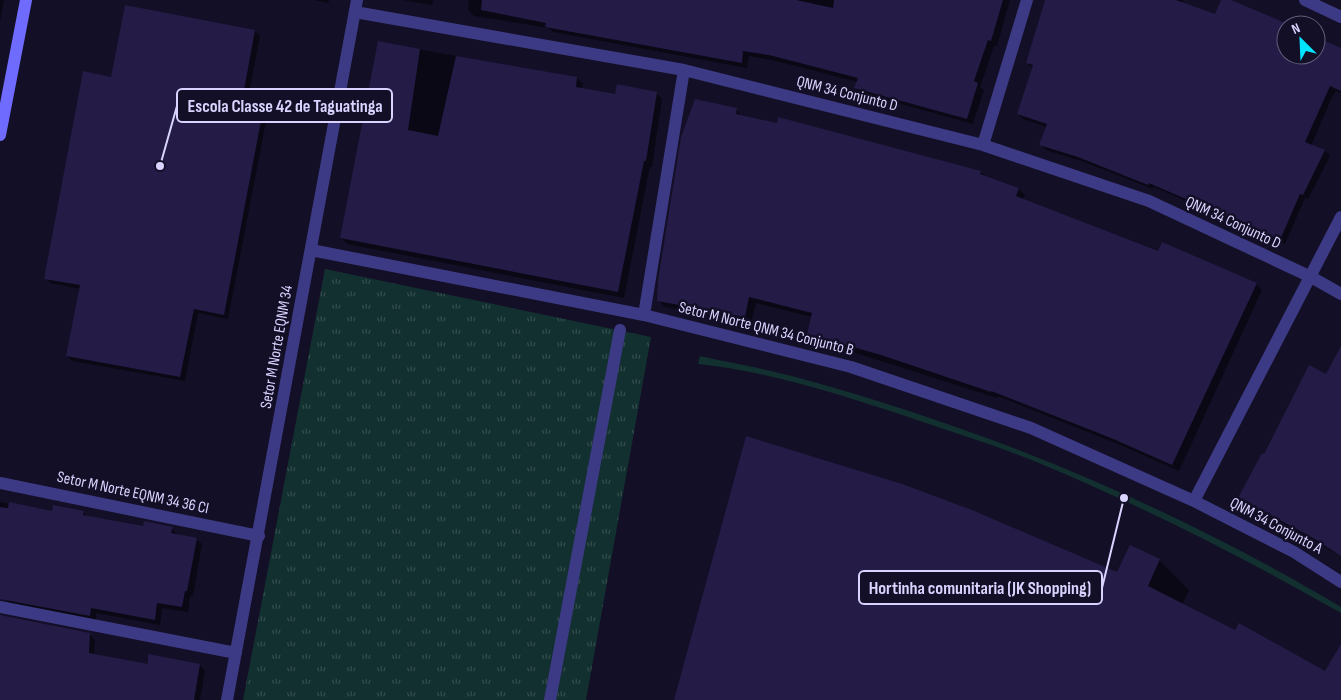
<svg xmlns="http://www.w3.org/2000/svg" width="1341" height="700" font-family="'Sofia Sans Condensed',sans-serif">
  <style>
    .grass { fill: url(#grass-tufts) }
    .garden { fill: #12302f }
    .shadow { fill: #0007; fill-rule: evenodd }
    .building { fill: #241b47 }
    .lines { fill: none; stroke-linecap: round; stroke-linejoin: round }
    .street { stroke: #3d3a85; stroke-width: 12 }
    .secondary { stroke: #6f6bff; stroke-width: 12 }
    .labels { text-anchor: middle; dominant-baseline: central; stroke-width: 5; stroke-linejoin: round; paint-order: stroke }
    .street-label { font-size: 16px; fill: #d9d4ff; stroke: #130f26 }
    .leader { fill: none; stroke: #d9d4ff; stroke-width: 2 }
    .callout-dot { fill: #d9d4ff; stroke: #130f26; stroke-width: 2 }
    .callout { fill: #130f26; stroke: #d9d4ff; stroke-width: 2 }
    .callout-label { font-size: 18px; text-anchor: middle; font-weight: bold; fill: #d9d4ff }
  </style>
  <defs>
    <pattern id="grass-tufts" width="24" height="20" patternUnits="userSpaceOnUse" patternTransform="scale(1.25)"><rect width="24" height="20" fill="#12302f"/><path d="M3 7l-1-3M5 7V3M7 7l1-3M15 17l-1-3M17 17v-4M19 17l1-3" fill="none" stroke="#344d4e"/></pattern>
  </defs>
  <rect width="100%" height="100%" fill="#130f26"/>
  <!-- grass -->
  <path class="grass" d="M 325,269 L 651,337 L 586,700 L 243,700 Z"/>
  <!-- garden -->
  <path class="garden" d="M 700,356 C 731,363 762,368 792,376 C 985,428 1170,505 1341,607 L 1341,613 C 1246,559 1148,509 1046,466 C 1004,448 958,434 914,419 C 845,396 772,372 698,364 Z"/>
  <!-- shadow -->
  <path class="shadow" d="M 0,0 L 4,0 L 0,22 Z
    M 314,0 L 329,0 L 328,3 Z
    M 402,0 L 433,0 L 432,5 Z
    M 469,0 L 1010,0 L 997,46 L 994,46 L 980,87 L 984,90 L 973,124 L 862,93 L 856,87 L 858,82 L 776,61 L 749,56 L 747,68 L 553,32 L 549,28 L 474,16 L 468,10 Z
    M 1047,0 L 1183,0 L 1182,3 L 1216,16 L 1222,0 L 1226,0 L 1286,26 L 1286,55 L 1316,55 L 1316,39 L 1341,50 L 1341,93 L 1336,91 L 1332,97 L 1311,146 L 1325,151 L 1330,156 L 1308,199 L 1305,198 L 1285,244 L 1154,187 L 1153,189 L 1084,162 L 1046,150 L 1041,145 L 1047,127 L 1023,119 L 1018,114 L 1033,68 L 1027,63 Z
    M 255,31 L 260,36 L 247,103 L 264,106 L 268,111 L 228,319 L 198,313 L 185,381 L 72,361 L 68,356 L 81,289 L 50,283 L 45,278 L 112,78 Z
    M 379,42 L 577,78 L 583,84 L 582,89 L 616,96 L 656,93 L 662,99 L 652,167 L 650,166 L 624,298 L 347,244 L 341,238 Z
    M 696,101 L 736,109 L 742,117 L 778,125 L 779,119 L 981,172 L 987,178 L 1019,189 L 1025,195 L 1023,200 L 1159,252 L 1163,244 L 1256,284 L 1262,290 L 1179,471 L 1118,444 L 998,396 L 997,398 L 815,340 L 808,333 L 812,317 L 756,303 L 751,323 L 665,307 L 658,300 L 659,281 L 682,138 ZM 735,112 L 737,112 L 736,121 L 733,120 Z
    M 1341,348 L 1341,556 L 1245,503 L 1239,497 L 1264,456 L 1326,375 Z
    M 0,502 L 53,512 L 83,512 L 88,517 L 144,528 L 172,528 L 177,535 L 196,539 L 202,544 L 193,596 L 190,596 L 188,612 L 162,608 L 160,625 L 96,613 L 96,621 L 11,605 L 0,593 Z
    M 1131,547 L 1159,560 L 1189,590 L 1182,605 L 1326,672 L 1341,660 L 1341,700 L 675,700 L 1118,574 Z
    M 0,630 L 89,634 L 95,640 L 94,655 L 149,665 L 200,665 L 205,671 L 200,700 L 0,700 Z"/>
  <!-- building -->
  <path class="building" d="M 482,0 L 796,0 L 833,8 L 834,0 L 1003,0 L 991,41 L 988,40 L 974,81 L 978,83 L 967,119 L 854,88 L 858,78 L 769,55 L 743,51 L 742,63 L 545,27 L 546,23 L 481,10 Z
    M 1045,0 L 1176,0 L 1215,14 L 1221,0 L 1231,0 L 1290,25 L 1286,25 L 1286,55 L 1316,55 L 1316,37 L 1341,48 L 1341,91 L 1330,86 L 1305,142 L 1325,150 L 1303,195 L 1300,194 L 1280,240 L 1149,183 L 1148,185 L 1078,157 L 1039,145 L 1047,124 L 1017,114 L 1033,65 L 1026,63 Z
    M 125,5 L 255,30 L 242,101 L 264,105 L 224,315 L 194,309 L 180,377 L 66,356 L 80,285 L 44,279 L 83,71 L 111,77 Z
    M 378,41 L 420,49 L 408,130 L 438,136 L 456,56 L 577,77 L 576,87 L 615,94 L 617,84 L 657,92 L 646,161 L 644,161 L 618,292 L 340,238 Z
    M 695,99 L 737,108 L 736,114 L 777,123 L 778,117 L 981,171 L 980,174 L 1019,188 L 1016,196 L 1158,251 L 1162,242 L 1257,283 L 1172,465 L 1111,438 L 991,391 L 991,392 L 881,355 L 807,334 L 812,313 L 749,297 L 745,317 L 657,301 L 658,281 L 681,137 Z
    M 1341,346 L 1341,556 L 1313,538 L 1238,498 L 1262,453 L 1264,454 L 1309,365 L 1326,374 Z
    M 746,436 L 902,484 L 972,510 L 1117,572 L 1130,545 L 1160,559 L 1148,586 L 1235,630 L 1239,623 L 1325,671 L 1341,644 L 1341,700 L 674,700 Z
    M 9,502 L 52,511 L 53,505 L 84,511 L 83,515 L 143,526 L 144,521 L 173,527 L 171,533 L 197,538 L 187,591 L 185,591 L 182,607 L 157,603 L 155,620 L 91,608 L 90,616 L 0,599 L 0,507 L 8,508 Z
    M 0,615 L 90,633 L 89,653 L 148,664 L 148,654 L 200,664 L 194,700 L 0,700 Z"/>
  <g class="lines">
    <!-- street -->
    <path class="street" d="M 1305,0 L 1341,17
      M 355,12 L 684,70 L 983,145 L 1149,201 L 1311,277 L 1341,294
      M 983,145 L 1027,0
      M 311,250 L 644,315 L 851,367 L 1031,428 L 1194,501 L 1294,552 L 1341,582
      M 644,315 L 684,70
      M 0,483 L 259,536
      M 1194,501 L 1341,217
      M 0,607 L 236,653
      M 227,700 L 357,0
      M 550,700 L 620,330"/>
    <!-- secondary -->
    <path class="secondary" d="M 0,135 L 26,0"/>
  </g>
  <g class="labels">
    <!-- street labels -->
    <g class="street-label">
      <text transform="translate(847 94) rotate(14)">QNM 34 Conjunto D</text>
      <text transform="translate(1233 223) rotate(25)">QNM 34 Conjunto D</text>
      <text transform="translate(766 329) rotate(14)">Setor M Norte QNM 34 Conjunto B</text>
      <text transform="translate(277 347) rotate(-80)">Setor M Norte EQNM 34</text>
      <text transform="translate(133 493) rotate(12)">Setor M Norte EQNM 34 36 CI</text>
      <text transform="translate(1276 526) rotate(28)">QNM 34 Conjunto A</text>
    </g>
  </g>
  <!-- callouts -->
  <path class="leader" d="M160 166L177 106M1124 498L1102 588"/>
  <g class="callout-dot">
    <circle cx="160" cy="166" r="5"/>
    <circle cx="1124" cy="498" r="5"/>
  </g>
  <g class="callout">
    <rect x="177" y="89" width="215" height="33" rx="5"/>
    <rect x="859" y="571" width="243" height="33" rx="5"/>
  </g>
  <g class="callout-label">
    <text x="285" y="112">Escola Classe 42 de Taguatinga</text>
    <text x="980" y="594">Hortinha comunitaria (JK Shopping)</text>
  </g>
  <!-- north arrow -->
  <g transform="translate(1301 40) rotate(336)"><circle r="24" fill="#130f26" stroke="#625e7d"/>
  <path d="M0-4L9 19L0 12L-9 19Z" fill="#00e5ff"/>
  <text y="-8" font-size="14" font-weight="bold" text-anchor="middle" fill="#d9d4ff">N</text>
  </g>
</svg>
